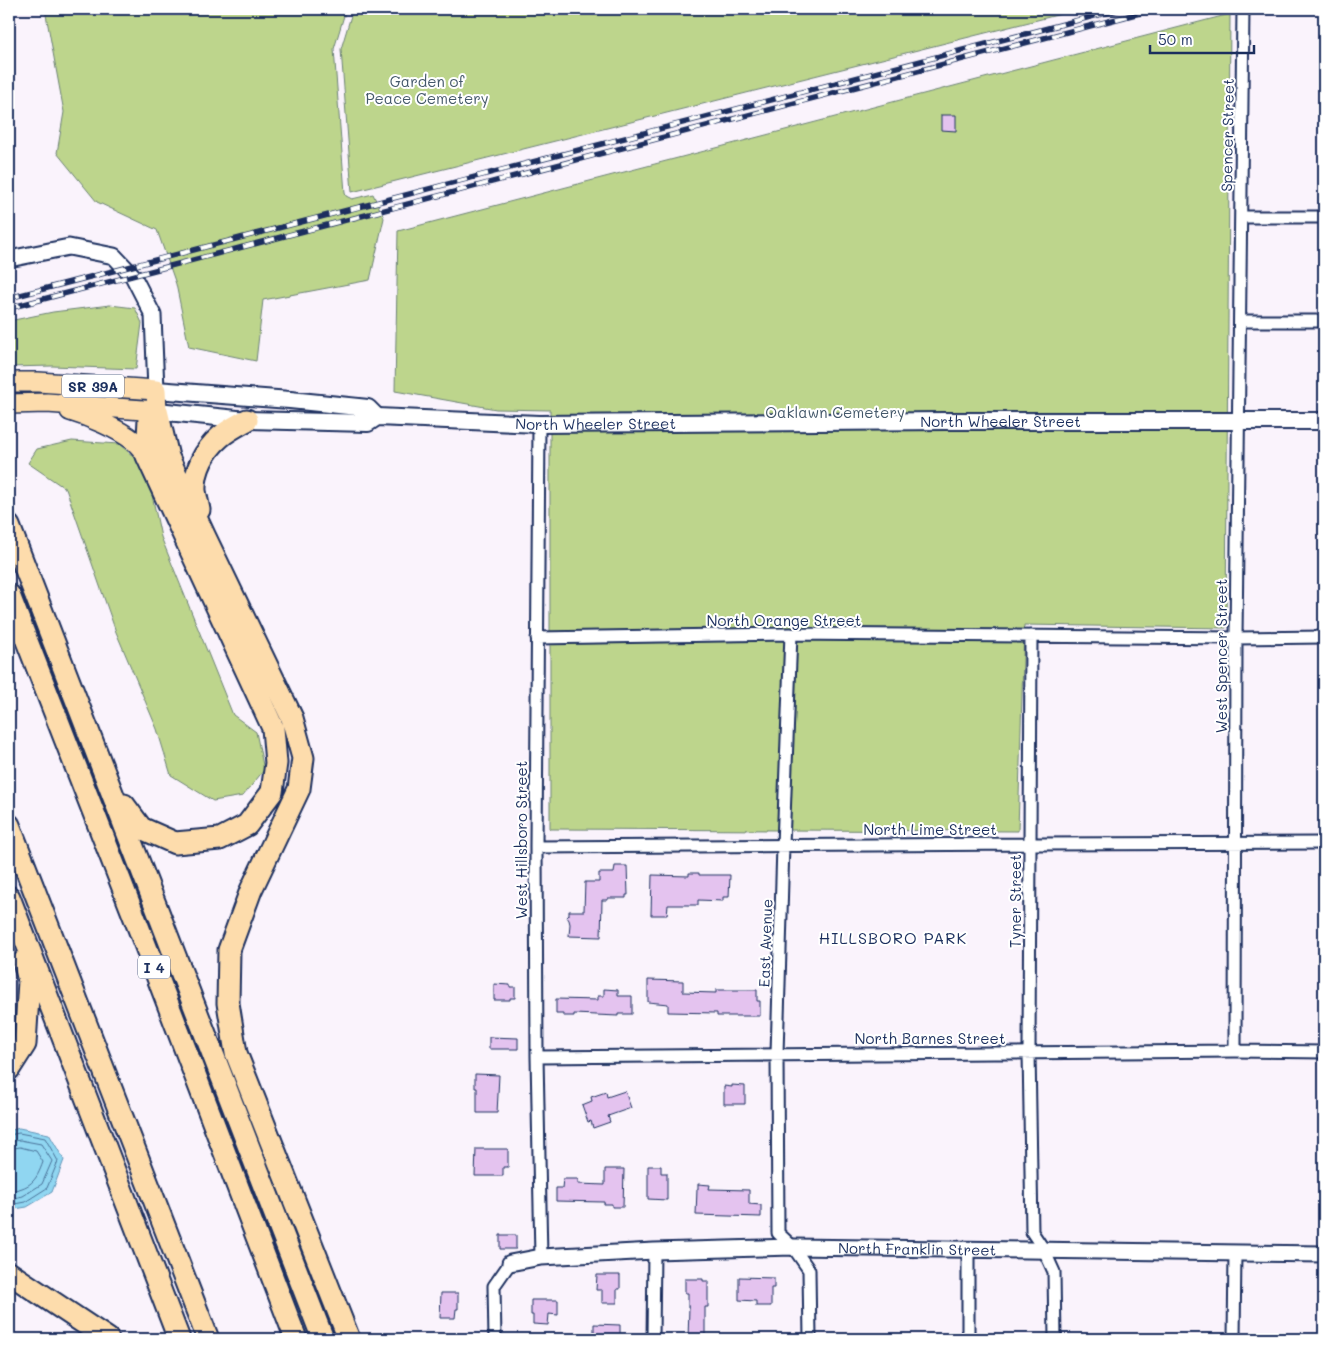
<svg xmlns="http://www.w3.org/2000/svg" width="1333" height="1348" font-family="Mali,sans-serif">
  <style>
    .green { fill: #bdd58c; stroke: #6c8275 }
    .water { fill: #90d6f1; stroke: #6193b6 }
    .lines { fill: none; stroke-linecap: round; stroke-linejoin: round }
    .shore { stroke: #4a7299; stroke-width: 1 }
    .building { fill: #e4c3ef; stroke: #1b2f5e }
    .minor-casing { stroke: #1b2f5e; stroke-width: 15 }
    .tertiary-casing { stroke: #1b2f5e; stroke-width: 19 }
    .secondary-casing { stroke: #1b2f5e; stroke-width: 20 }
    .primary-casing { stroke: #1b2f5e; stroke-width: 22 }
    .motorway-casing { stroke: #1b2f5e; stroke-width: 25 }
    .minor { stroke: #fff; stroke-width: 11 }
    .tertiary { stroke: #fff; stroke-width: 15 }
    .secondary { stroke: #fff; stroke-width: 16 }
    .primary { stroke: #fddcac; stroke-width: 19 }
    .motorway { stroke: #fddcac; stroke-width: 21 }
    .rail-casing { stroke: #1b2f5e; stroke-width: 5.5 }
    .rail { stroke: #fff; stroke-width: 4; stroke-dasharray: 11; stroke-linecap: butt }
    .labels { text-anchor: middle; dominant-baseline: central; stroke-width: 4; stroke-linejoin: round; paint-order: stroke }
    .shield { fill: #fff; stroke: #5f6d8e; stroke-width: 1 }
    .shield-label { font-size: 14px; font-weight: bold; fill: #1b2f5e }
    .park-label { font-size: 15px; fill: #44586a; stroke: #fff }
    .street-label { font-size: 15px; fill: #1b2f5e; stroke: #fff }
    .neighbourhood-label { font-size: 16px; letter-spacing: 1px; fill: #1b2f5e; stroke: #fff }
  </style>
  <rect width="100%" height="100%" fill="#faf3fc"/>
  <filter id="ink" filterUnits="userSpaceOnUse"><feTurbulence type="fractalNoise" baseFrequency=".02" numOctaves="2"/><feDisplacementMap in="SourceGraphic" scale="10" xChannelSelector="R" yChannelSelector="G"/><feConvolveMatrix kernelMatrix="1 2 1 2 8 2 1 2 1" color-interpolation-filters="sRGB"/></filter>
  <g filter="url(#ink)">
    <!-- green -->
    <path class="green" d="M 45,9 L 346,9 L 334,49 L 345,193 L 346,196 L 352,199 L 373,194 L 384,218 L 370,280 L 263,300 L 256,361 L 189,347 L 176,284 L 157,230 L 97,202 L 57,153 L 64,112 Z
      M 353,9 L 1081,9 L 352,192 L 341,49 Z
      M 1230,14 L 1226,628 L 1024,625 L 1018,831 L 550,829 L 550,410 L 496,409 L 395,391 L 398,231 Z
      M 110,305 L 135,308 L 142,323 L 136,369 L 52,366 L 9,367 L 9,321 L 53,312 Z
      M 72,441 L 119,444 L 140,462 L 152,495 L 161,537 L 233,715 L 256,732 L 264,770 L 243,796 L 213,801 L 171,775 L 157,729 L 116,632 L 66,489 L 28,463 L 37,449 Z"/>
    <!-- water -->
    <path class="water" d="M 19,1128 L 49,1134 L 64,1160 L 52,1192 L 27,1207 L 9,1210 L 9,1131 Z"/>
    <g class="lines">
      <!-- shore -->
      <path class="shore" d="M 9,1135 L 19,1133 L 45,1138 L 58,1161 L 47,1188 L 25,1202 L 9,1205
        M 9,1142 L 20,1140 L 41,1144 L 52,1161 L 42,1184 L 23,1196 L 9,1199
        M 9,1149 L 20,1147 L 36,1151 L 43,1162 C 36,1182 30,1188 9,1191"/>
    </g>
    <!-- building -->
    <path class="building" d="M 941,115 L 956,115 L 956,131 L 941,130 Z
      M 615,866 L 627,866 L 628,895 L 626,895 L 626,898 L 608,898 L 608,900 L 602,900 L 601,937 L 569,936 L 570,924 L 569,920 L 567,917 L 569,915 L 569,911 L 584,911 L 585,882 L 599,882 L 599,873 L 614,873 Z
      M 689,873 L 699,873 L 699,875 L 730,875 L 729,897 L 723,897 L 723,901 L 698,900 L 698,905 L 668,905 L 667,915 L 651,915 L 652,875 L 689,876 Z
      M 648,980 L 683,981 L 683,992 L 716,993 L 716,990 L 757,990 L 757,1001 L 760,1001 L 760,1016 L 717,1016 L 717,1013 L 668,1012 L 668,1004 L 648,1002 Z
      M 494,984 L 510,985 L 510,987 L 515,987 L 515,998 L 510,998 L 510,1000 L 494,1000 Z
      M 604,989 L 618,990 L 618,996 L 632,996 L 632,1014 L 618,1014 L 618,1016 L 574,1014 L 574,1016 L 563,1016 L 563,1014 L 556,1014 L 556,999 L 598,1000 L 598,996 L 604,996 Z
      M 489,1037 L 518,1038 L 518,1049 L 489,1049 Z
      M 475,1074 L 499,1075 L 497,1113 L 477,1113 L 477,1088 L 475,1088 Z
      M 732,1085 L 745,1086 L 745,1104 L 724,1104 L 724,1086 L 732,1087 Z
      M 625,1091 L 631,1108 L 608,1116 L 610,1122 L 593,1128 L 591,1121 L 588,1122 L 582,1105 L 592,1101 L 591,1097 L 606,1092 L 607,1097 Z
      M 476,1149 L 508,1149 L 508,1167 L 503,1167 L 503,1176 L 475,1176 Z
      M 648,1166 L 661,1166 L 661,1173 L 667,1173 L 667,1200 L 648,1199 Z
      M 605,1169 L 624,1169 L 623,1207 L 612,1207 L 612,1204 L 604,1204 L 604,1202 L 556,1201 L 556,1188 L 562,1188 L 563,1179 L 578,1179 L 578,1184 L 605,1185 Z
      M 698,1184 L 710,1185 L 709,1189 L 749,1190 L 749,1204 L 761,1205 L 761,1217 L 696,1215 L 697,1189 L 698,1189 Z
      M 500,1235 L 516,1235 L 516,1249 L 500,1249 Z
      M 597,1275 L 620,1275 L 620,1289 L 617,1289 L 617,1303 L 602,1303 L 602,1290 L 596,1290 Z
      M 739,1277 L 774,1278 L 774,1288 L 771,1288 L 771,1306 L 756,1306 L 756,1301 L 739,1300 Z
      M 685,1279 L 703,1279 L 703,1281 L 708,1281 L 708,1307 L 705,1307 L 705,1339 L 688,1339 L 689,1307 L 688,1307 L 688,1293 L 685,1293 Z
      M 441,1293 L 458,1293 L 458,1309 L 456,1309 L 455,1318 L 440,1318 Z
      M 531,1300 L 558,1300 L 558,1315 L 549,1314 L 548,1325 L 533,1324 L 533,1315 L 531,1315 Z
      M 594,1324 L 620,1325 L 620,1339 L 594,1339 Z"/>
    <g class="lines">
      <defs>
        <path id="minor" d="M 1241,217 L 1324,217
          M 1240,321 L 1324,321
          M 539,424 L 536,847 L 537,1057 L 541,1257
          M 791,634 L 783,845 L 777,1054 L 778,1233 L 793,1247 L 809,1270 L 810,1339
          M 1031,636 L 1029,1052 L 1032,1232 L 1044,1250 L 1054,1272 L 1055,1339
          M 537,638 L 791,634 L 1236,638 L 1324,637
          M 536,847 L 1031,844 L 1324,843
          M 1235,1051 L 1236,638 L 1243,9
          M 537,1057 L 1235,1051 L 1324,1052
          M 968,1250 L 968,1339
          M 495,1339 L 494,1286 L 510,1263
          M 653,1339 L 654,1251
          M 1234,1339 L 1235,1254"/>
        <g id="tertiary">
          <path d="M 9,259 L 69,247 L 114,256 L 133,276 L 153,315 L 156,390"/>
          <path id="s1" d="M 510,1263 L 541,1257 L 654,1251 L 793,1247 L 1324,1254"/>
        </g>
        <g id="secondary">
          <path d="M 156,390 L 290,400 L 368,408 L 377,417"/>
          <path id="s2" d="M 157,411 L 247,420 L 368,423 L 377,417 L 539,424 L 944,421 L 1324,421"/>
        </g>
        <path id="primary" d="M 9,382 L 38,382 L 156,390 L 157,411 L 47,403 L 9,404
          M 70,411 C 90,417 117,428 134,441 C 139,445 143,451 147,456"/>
        <path id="motorway" d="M 157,411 L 168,457 L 204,535 L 292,718 L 303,758 L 299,789 L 251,890 L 229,950 L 228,1003 L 236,1053 L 349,1339
          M 199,510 C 198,504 196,497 195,491 C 194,470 205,450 220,437 C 228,430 238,425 247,420
          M 9,526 L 323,1339
          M 9,595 L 150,957 L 296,1339
          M 124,805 L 141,828 L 175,843 L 220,839 L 247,825 L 272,792 L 276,763 L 273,728 L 147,456 L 149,419 L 157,411
          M 9,825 L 208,1339
          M 9,897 L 179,1339
          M 9,1069 L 25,1044 L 29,981 L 24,961
          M 9,1273 L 108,1339"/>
      </defs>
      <!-- minor casing -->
      <use href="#minor" class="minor-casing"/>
      <!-- tertiary casing -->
      <use href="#tertiary" class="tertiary-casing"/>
      <!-- secondary casing -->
      <use href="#secondary" class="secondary-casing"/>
      <!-- primary casing -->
      <use href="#primary" class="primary-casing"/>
      <!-- motorway casing -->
      <use href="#motorway" class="motorway-casing"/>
      <!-- minor -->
      <use href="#minor" class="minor"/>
      <!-- tertiary -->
      <use href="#tertiary" class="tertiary"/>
      <!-- secondary -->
      <use href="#secondary" class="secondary"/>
      <!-- primary -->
      <use href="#primary" class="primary"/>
      <!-- motorway -->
      <use href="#motorway" class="motorway"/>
      <defs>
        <path id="rail" d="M 9,298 L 1121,9
          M 9,308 L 1155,9"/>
      </defs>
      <!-- rail casing -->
      <use href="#rail" class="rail-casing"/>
      <!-- rail -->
      <use href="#rail" class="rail"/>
    </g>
  </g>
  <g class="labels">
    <!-- shield labels -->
    <g class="shield">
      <rect x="62" y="374.5" width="62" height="23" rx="4"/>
      <rect x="138" y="955.5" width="32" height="23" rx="4"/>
    </g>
    <g class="shield-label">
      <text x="93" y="386">SR 39A</text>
      <text x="154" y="967">I 4</text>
    </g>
    <!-- park labels -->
    <g class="park-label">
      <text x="427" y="81">Garden of<tspan x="427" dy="17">Peace Cemetery</tspan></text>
      <text x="835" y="412">Oaklawn Cemetery</text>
    </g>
    <!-- street labels -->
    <g class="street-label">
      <text transform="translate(1227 135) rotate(-89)">Spencer Street</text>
      <text stroke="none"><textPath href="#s2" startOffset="846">North Wheeler Street</textPath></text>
      <text stroke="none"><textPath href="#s2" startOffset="441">North Wheeler Street</textPath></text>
      <text x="784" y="620">North Orange Street</text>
      <text transform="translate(1221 656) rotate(-90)">West Spencer Street</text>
      <text x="930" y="829">North Lime Street</text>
      <text transform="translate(521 840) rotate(-90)">West Hillsboro Street</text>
      <text transform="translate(1015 901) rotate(-90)">Tyner Street</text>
      <text transform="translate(765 943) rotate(-88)">East Avenue</text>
      <text x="930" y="1038">North Barnes Street</text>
      <text stroke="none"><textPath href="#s1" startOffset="408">North Franklin Street</textPath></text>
    </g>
    <!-- neighbourhood labels -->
    <g class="neighbourhood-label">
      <text x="893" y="937">HILLSBORO PARK</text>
    </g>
  </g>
  <!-- margin -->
  <rect width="1333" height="1348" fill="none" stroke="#fff" stroke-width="30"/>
  <rect x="15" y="15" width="1303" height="1318" fill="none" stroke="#1b2f5e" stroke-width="2" filter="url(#ink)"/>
  <!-- scale -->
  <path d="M1150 45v8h104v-8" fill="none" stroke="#1b2f5e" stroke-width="2.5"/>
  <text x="1158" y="45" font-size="15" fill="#1b2f5e" stroke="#ffffff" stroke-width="4" paint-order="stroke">50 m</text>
</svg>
